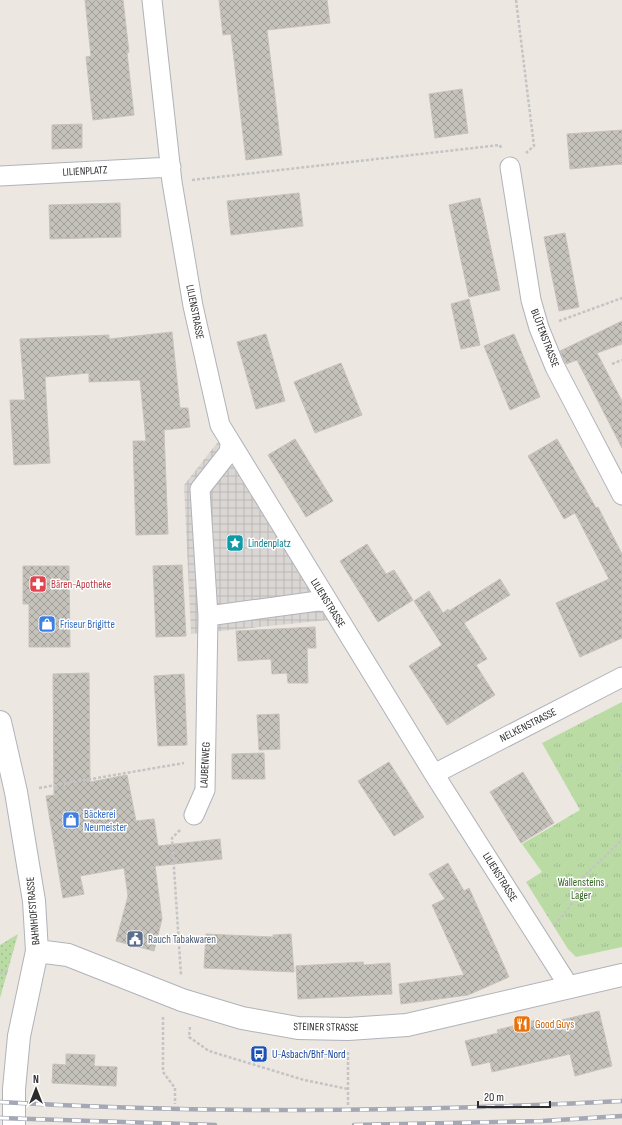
<svg xmlns="http://www.w3.org/2000/svg" width="622" height="1125" font-family="'Sofia Sans Condensed',sans-serif">
  <style>
    .grass { fill: url(#grass-dots) }
    .park { fill: url(#park-tufts) }
    .plaza { fill: url(#plaza-grid) }
    .building { fill: url(#building-cross-hatch); stroke: #c8c2ba }
    .lines { fill: none; stroke-linecap: round; stroke-linejoin: round }
    .street-casing { stroke: #b1b3bb; stroke-width: 21 }
    .secondary-casing { stroke: #b1b3bb; stroke-width: 24 }
    .path { stroke: #c4c4c4; stroke-width: 2.5; stroke-dasharray: 3 2; stroke-linecap: butt }
    .street { stroke: #fff; stroke-width: 19 }
    .secondary { stroke: #fff; stroke-width: 22 }
    .rail-casing { stroke: #a4a7b4; stroke-width: 4.5 }
    .rail { stroke: #fff; stroke-width: 3; stroke-dasharray: 9; stroke-linecap: butt }
    .labels { text-anchor: middle; dominant-baseline: central; stroke-width: 3; stroke-linejoin: round; paint-order: stroke }
    .street-label { font-size: 11px; fill: #2d2d2d; stroke: #fff }
    .culture-label { font-size: 11px; fill: #0d838f; stroke: #fff; text-anchor: start }
    .health-label { font-size: 11px; fill: #be3a42; stroke: #fff; text-anchor: start }
    .shop-label { font-size: 11px; fill: #366cbe; stroke: #fff; text-anchor: start }
    .park-label { font-size: 11px; fill: #346323; stroke: #fff }
    .service-label { font-size: 11px; fill: #4e5e75; stroke: #fff; text-anchor: start }
    .food-label { font-size: 11px; fill: #c56008; stroke: #fff; text-anchor: start }
    .transit-label { font-size: 11px; fill: #164399; stroke: #fff; text-anchor: start }
  </style>
  <defs>
    <pattern id="grass-dots" width="8" height="8" patternUnits="userSpaceOnUse"><rect width="8" height="8" fill="#badca4"/><path d="M2 2h.1M6 6h.1" fill="none" stroke="#a0bd8e" stroke-width="1.8" stroke-linecap="round"/></pattern>
    <pattern id="park-tufts" width="24" height="20" patternUnits="userSpaceOnUse"><rect width="24" height="20" fill="#badca4"/><path d="M3 7l-1-3M5 7V3M7 7l1-3M15 17l-1-3M17 17v-4M19 17l1-3" fill="none" stroke="#a0bd8e"/></pattern>
    <pattern id="plaza-grid" width="8" height="8" patternUnits="userSpaceOnUse"><rect width="8" height="8" fill="#d9d6d3"/><path d="M0 4h8M4 0v8" fill="none" stroke="#bbb8b5"/></pattern>
    <pattern id="building-cross-hatch" width="8" height="8" patternUnits="userSpaceOnUse"><rect width="8" height="8" fill="#c5c2bc"/><path d="M0 0l8 8M0 8l8-8" fill="none" stroke="#a09e99"/></pattern>
  </defs>
  <rect width="100%" height="100%" fill="#ece7e1"/>
  <!-- grass -->
  <path class="grass" d="M 18,934 L 0,998 L 0,945 Z"/>
  <!-- park -->
  <path class="park" d="M 622,702 L 622,947 L 576,957 L 568,949 L 526,882 L 542,872 L 522,844 L 580,810 L 542,743 Z"/>
  <!-- plaza -->
  <path class="plaza" d="M 221,438 L 329,620 L 191,634 L 184,485 Z"/>
  <!-- building -->
  <path class="building" d="M 85,0 L 123,0 L 129,52 L 127,53 L 134,115 L 93,120 L 86,57 L 91,56 Z
    M 219,0 L 327,0 L 330,23 L 267,30 L 282,155 L 246,160 L 231,34 L 223,35 Z
    M 462,89 L 468,133 L 435,138 L 429,94 Z
    M 82,124 L 82,148 L 52,149 L 52,125 Z
    M 622,130 L 622,164 L 570,169 L 567,134 Z
    M 299,193 L 303,226 L 231,235 L 227,201 Z
    M 480,198 L 500,290 L 469,297 L 449,205 Z
    M 120,203 L 121,237 L 50,239 L 49,205 Z
    M 565,233 L 579,307 L 559,311 L 544,237 Z
    M 469,299 L 480,345 L 461,349 L 451,304 Z
    M 622,321 L 622,344 L 597,353 L 622,401 L 622,448 L 577,360 L 566,364 L 560,351 Z
    M 172,332 L 180,408 L 188,408 L 190,427 L 164,430 L 168,534 L 136,535 L 133,441 L 146,441 L 140,380 L 89,382 L 89,373 L 45,377 L 50,463 L 14,465 L 10,400 L 25,400 L 20,339 L 109,335 L 109,339 Z
    M 266,334 L 285,401 L 256,409 L 237,342 Z
    M 514,334 L 540,397 L 510,410 L 484,346 Z
    M 341,363 L 362,415 L 315,433 L 294,382 Z
    M 295,439 L 333,501 L 306,517 L 268,455 Z
    M 557,439 L 596,508 L 598,507 L 622,554 L 622,638 L 580,657 L 556,603 L 609,579 L 575,513 L 564,519 L 528,456 Z
    M 367,544 L 386,574 L 394,570 L 413,600 L 378,622 L 340,561 Z
    M 182,565 L 186,636 L 156,637 L 153,566 Z
    M 23,566 L 69,566 L 70,647 L 29,647 L 29,604 L 23,604 Z
    M 500,579 L 510,595 L 464,623 L 487,659 L 476,665 L 495,695 L 447,725 L 409,666 L 442,645 L 414,601 L 429,591 L 443,613 L 448,609 L 449,611 Z
    M 315,627 L 316,648 L 307,648 L 308,683 L 288,683 L 287,673 L 272,674 L 271,659 L 238,661 L 236,631 Z
    M 89,673 L 90,782 L 127,775 L 136,821 L 154,819 L 158,846 L 220,839 L 222,859 L 155,866 L 162,919 L 154,951 L 116,941 L 128,896 L 124,868 L 80,876 L 84,894 L 63,898 L 46,796 L 54,795 L 53,674 Z
    M 184,674 L 187,745 L 158,746 L 154,676 Z
    M 279,714 L 280,749 L 259,750 L 257,715 Z
    M 264,753 L 265,779 L 232,779 L 232,754 Z
    M 389,762 L 424,817 L 394,836 L 358,781 Z
    M 523,772 L 554,823 L 521,843 L 490,792 Z
    M 448,863 L 464,891 L 469,888 L 509,977 L 468,995 L 401,1004 L 399,984 L 464,975 L 432,905 L 445,899 L 429,874 Z
    M 206,934 L 273,937 L 273,935 L 291,934 L 294,972 L 204,968 Z
    M 363,962 L 364,965 L 390,963 L 392,994 L 298,999 L 296,966 Z
    M 599,1011 L 612,1066 L 575,1076 L 570,1054 L 492,1072 L 490,1062 L 472,1066 L 465,1041 L 498,1033 L 497,1030 L 540,1019 L 541,1025 Z
    M 66,1054 L 95,1055 L 94,1066 L 117,1067 L 116,1086 L 52,1083 L 53,1064 L 66,1065 Z"/>
  <g class="lines">
    <defs>
      <path id="street" d="M 152,0 L 172,182 L 193,306 L 220,425 L 434,774 L 570,988
        M 510,167 L 531,300 L 539,328 L 555,367 L 622,495
        M 0,176 L 171,167
        M 230,444 L 229,452 L 200,489 L 208,616 L 318,601 L 328,602
        M 434,774 L 622,677
        M 194,815 L 205,790 L 208,616"/>
      <path id="secondary" d="M 0,722 L 16,792 L 34,901 L 37,951 L 19,1036 L 14,1089 L 14,1125
        M 37,951 L 68,955 L 182,1000 L 242,1018 L 298,1028 L 348,1029 L 407,1025 L 622,975"/>
    </defs>
    <!-- street casing -->
    <use href="#street" class="street-casing"/>
    <!-- secondary casing -->
    <use href="#secondary" class="secondary-casing"/>
    <!-- path -->
    <path class="path" d="M 516,0 L 534,146 L 526,153
      M 192,180 L 500,145 L 501,148
      M 559,321 L 622,298
      M 612,364 L 622,360
      M 622,765 L 622,772
      M 39,788 L 184,763
      M 180,830 L 172,838 L 181,975
      M 555,925 L 571,905 L 581,879 L 619,843 L 622,838
      M 0,973 L 8,971
      M 163,1017 L 163,1072 L 175,1088 L 175,1104
      M 190,1027 L 189,1037 L 209,1051 L 304,1080 L 348,1089
      M 348,1105 L 348,1052"/>
    <!-- street -->
    <use href="#street" class="street"/>
    <!-- secondary -->
    <use href="#secondary" class="secondary"/>
    <defs>
      <path id="rail" d="M 0,1102 C 207,1114 415,1112 622,1101
        M 0,1118 L 215,1125
        M 354,1125 L 542,1121 L 622,1116"/>
    </defs>
    <!-- rail casing -->
    <use href="#rail" class="rail-casing"/>
    <!-- rail -->
    <use href="#rail" class="rail"/>
  </g>
  <!-- icons -->
  <defs>
    <symbol id="sight-square" viewBox="-11 -11 22 22"><rect x="-9" y="-9" width="18" height="18" rx="4" fill="#0f9aa8" stroke="#fff"/><path d="M0-6L1.8-2.2L6-1.7L2.9 1.2L3.7 5.4L0 3.3L-3.7 5.4L-2.9 1.2L-6-1.7L-1.8-2.2Z" fill="#fff"/></symbol>
    <symbol id="pharmacy-square" viewBox="-11 -11 22 22"><rect x="-9" y="-9" width="18" height="18" rx="4" fill="#e0444e" stroke="#fff"/><path d="M-2-6h4v4h4v4h-4v4h-4v-4h-4v-4h4Z" fill="#fff"/></symbol>
    <symbol id="shop-square" viewBox="-11 -11 22 22"><rect x="-9" y="-9" width="18" height="18" rx="4" fill="#3f7fe0" stroke="#fff"/><path d="M-5-2.5h2.3a2.7 3.5 0 0 1 5.4 0H5L5.5 6h-11ZM-1.5-2.5h3a1.5 2.3 0 0 0-3 0Z" fill="#fff"/></symbol>
    <symbol id="civic-square" viewBox="-11 -11 22 22"><rect x="-9" y="-9" width="18" height="18" rx="4" fill="#5c6f8a" stroke="#fff"/><path d="M-.6-6.5H3V-4.5H.6V-3L4-1V1h2V6H-6V1h2V-1L-.6-3ZM-1.2 2.5V6h2.4V2.5Z" fill="#fff"/></symbol>
    <symbol id="restaurant-square" viewBox="-11 -11 22 22"><rect x="-9" y="-9" width="18" height="18" rx="4" fill="#e8710a" stroke="#fff"/><path d="M-5-6h1v4h1v-4h1v4h1v-4h1v5L-1.5 .5V6h-2V.5L-5-1ZM5-6V6H3V1.5H1.5Q1.5-4 5-6Z" fill="#fff"/></symbol>
    <symbol id="bus-square" viewBox="-11 -11 22 22"><rect x="-9" y="-9" width="18" height="18" rx="4" fill="#1a4fb4" stroke="#fff"/><path d="M-5-6H5V4H4V6H2V4H-2V6H-4V4H-5ZM-3.5-4V0h7V-4ZM-3.5 1.2v1.5H-2V1.2ZM2 1.2v1.5H3.5V1.2Z" fill="#fff"/></symbol>
  </defs>
  <g fill-rule="evenodd">
    <use href="#sight-square" x="225" y="533" width="20" height="20"/>
    <use href="#pharmacy-square" x="28" y="574" width="20" height="20"/>
    <use href="#shop-square" x="37" y="614" width="20" height="20"/>
    <use href="#shop-square" x="61" y="810" width="20" height="20"/>
    <use href="#civic-square" x="125" y="929" width="20" height="20"/>
    <use href="#restaurant-square" x="512" y="1014" width="20" height="20"/>
    <use href="#bus-square" x="249" y="1044" width="20" height="20"/>
  </g>
  <g class="labels">
    <!-- street labels -->
    <g class="street-label">
      <text transform="translate(85 171) rotate(-3)">LILIENPLATZ</text>
      <text transform="translate(195 312) rotate(79)">LILIENSTRASSE</text>
      <text transform="translate(545 338) rotate(69)">BLÜTENSTRASSE</text>
      <text transform="translate(328 603) rotate(58)">LILIENSTRASSE</text>
      <text transform="translate(528 725) rotate(-27)">NELKENSTRASSE</text>
      <text transform="translate(205 765) rotate(-87)">LAUBENWEG</text>
      <text transform="translate(500 877) rotate(58)">LILIENSTRASSE</text>
      <text transform="translate(33 911) rotate(-95)">BAHNHOFSTRASSE</text>
      <text transform="translate(326 1027) rotate(1)">STEINER STRASSE</text>
    </g>
    <!-- culture labels -->
    <g class="culture-label">
      <text x="248" y="543">Lindenplatz</text>
    </g>
    <!-- health labels -->
    <g class="health-label">
      <text x="51" y="584">Bären-Apotheke</text>
    </g>
    <!-- shop labels -->
    <g class="shop-label">
      <text x="60" y="624">Friseur Brigitte</text>
      <text x="84" y="814">Bäckerei<tspan x="84" dy="13">Neumeister</tspan></text>
    </g>
    <!-- park labels -->
    <g class="park-label">
      <text x="581" y="882">Wallensteins<tspan x="581" dy="13">Lager</tspan></text>
    </g>
    <!-- service labels -->
    <g class="service-label">
      <text x="148" y="939">Rauch Tabakwaren</text>
    </g>
    <!-- food labels -->
    <g class="food-label">
      <text x="535" y="1024">Good Guys</text>
    </g>
    <!-- transit labels -->
    <g class="transit-label">
      <text x="272" y="1054">U-Asbach/Bhf-Nord</text>
    </g>
  </g>
  <!-- north arrow -->
  <g transform="translate(36 1089)" stroke="#ffffff" stroke-width="3" paint-order="stroke">
  <path d="M0-3L7 15L0 10L-7 15Z" fill="#2d2d2d"/>
  <text y="-6" font-size="11" font-weight="bold" text-anchor="middle" fill="#2d2d2d">N</text>
  </g>
  <!-- scale -->
  <path d="M478 1101v6h72v-6" fill="none" stroke="#2d2d2d" stroke-width="2"/>
  <text x="484" y="1101" font-size="12" fill="#2d2d2d" stroke="#ffffff" stroke-width="3" paint-order="stroke">20 m</text>
</svg>
